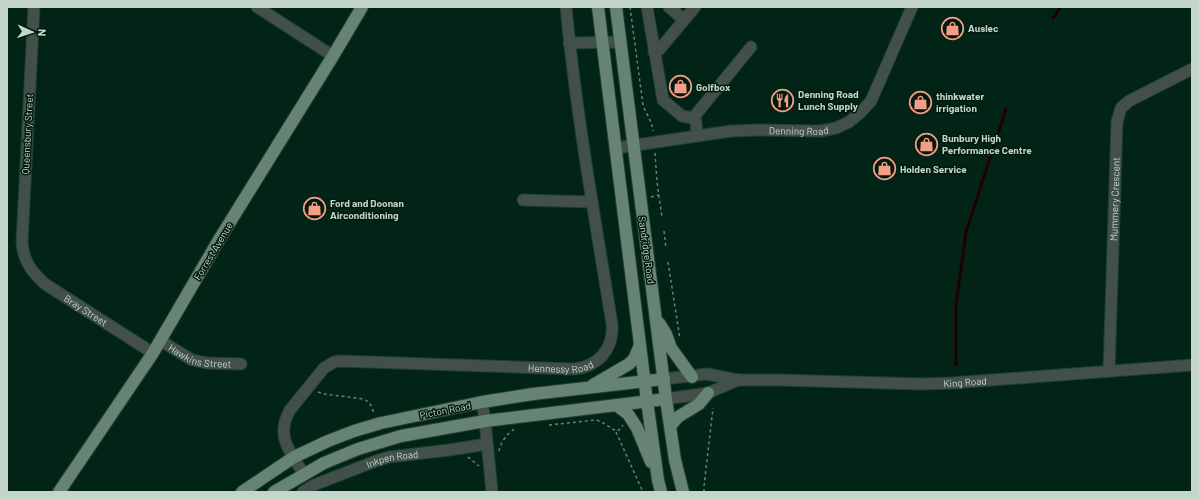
<svg xmlns="http://www.w3.org/2000/svg" width="1199" height="499" font-family="Barlow,sans-serif">
  <style>
    .lines { fill: none; stroke-linecap: round; stroke-linejoin: round }
    .stream { stroke: #1e0000; stroke-width: 3 }
    .minor-casing { stroke: #214034; stroke-width: 13 }
    .major-casing { stroke: #214034; stroke-width: 14 }
    .path { stroke: #678175; stroke-width: 1.5; stroke-dasharray: 3 3; stroke-linecap: butt }
    .minor { stroke: #425049; stroke-width: 11 }
    .major { stroke: #668374; stroke-width: 12 }
    .labels { text-anchor: middle; dominant-baseline: central; stroke-width: 3; stroke-linejoin: round; paint-order: stroke }
    .poi-label { font-size: 10px; font-weight: bold; fill: #c4d6cc; stroke: #001b0e; text-anchor: start }
    .street-label { font-size: 10px; fill: #c4d6cc; stroke: #001b0e }
  </style>
  <rect width="100%" height="100%" fill="#022417"/>
  <g class="lines">
    <!-- stream -->
    <path class="stream" d="M 1053,18 L 1061,7
      M 956,365 L 956,305 L 966,232 L 1006,109"/>
    <defs>
      <g id="minor">
        <path id="s1" d="M 34,7 L 22,242 C 23,261 32,272 45,284 L 153,353"/>
        <path d="M 257,7 L 333,56"/>
        <path d="M 647,7 L 663,100 L 682,116 L 693,118 L 696,122 L 697,135"/>
        <path d="M 669,7 L 684,20"/>
        <path d="M 569,43 L 621,42"/>
        <path d="M 654,52 L 659,50 L 695,7"/>
        <path d="M 693,118 L 751,47"/>
        <path id="s2" d="M 616,148 L 731,131 L 759,130 L 820,131 L 836,128 L 849,122 L 860,113 L 871,101 L 912,7"/>
        <path d="M 523,200 L 592,202"/>
        <path id="s3" d="M 161,341 L 192,360 L 207,363 L 241,364"/>
        <path id="s4" d="M 1109,371 L 1117,122 L 1121,108 L 1129,101 L 1192,69"/>
        <path id="s5" d="M 664,379 L 707,374 L 738,380 L 779,380 L 922,384 L 951,383 L 1192,365"/>
        <path d="M 666,399 L 708,393 L 738,380"/>
        <path d="M 482,402 L 485,421 L 492,492"/>
        <path id="s6" d="M 304,474 C 290,452 275,436 290,410 L 324,368 L 334,362 L 339,361 L 573,369 C 598,367 614,349 612,324 C 595,219 576,113 566,7"/>
        <path id="s7" d="M 303,492 L 314,485 L 337,476 L 376,461 L 389,457 L 449,450 L 487,444"/>
      </g>
      <path id="major" d="M 598,7 L 647,401 L 658,480 L 661,492
        M 616,7 L 666,399 L 675,460 L 683,492
        M 659,323 L 666,334 L 671,348 L 692,377
        M 593,385 L 629,364 L 634,359 L 640,345
        M 616,405 L 628,414 L 637,428 L 651,462
        M 670,426 L 678,417 L 699,404 L 708,393
        M 59,492 L 153,353 L 217,243 L 333,56 L 362,7
        M 242,492 L 294,457 L 328,441 L 354,431 L 381,423 L 482,402 L 533,394 L 664,379
        M 274,492 L 324,463 L 358,449 L 401,436 L 485,421 L 666,399"/>
    </defs>
    <!-- minor casing -->
    <use href="#minor" class="minor-casing"/>
    <!-- major casing -->
    <use href="#major" class="major-casing"/>
    <!-- path -->
    <path class="path" d="M 630,7 L 643,105 C 646,114 652,121 653,131
      M 655,153 L 657,182 L 662,217
      M 651,197 L 659,195
      M 664,231 L 666,249
      M 668,262 L 680,339
      M 318,392 L 324,394 L 364,399 C 371,403 372,407 374,414
      M 549,425 L 596,420 L 600,421 L 616,431 L 619,430 L 623,425
      M 616,432 L 643,492
      M 499,451 C 500,443 508,432 515,429
      M 468,457 L 479,466
      M 704,492 L 704,486 L 713,408"/>
    <!-- minor -->
    <use href="#minor" class="minor"/>
    <!-- major -->
    <use href="#major" class="major"/>
  </g>
  <!-- icons -->
  <defs>
    <symbol id="shop-ring" viewBox="-11 -11 22 22"><circle r="9.5" fill="#001b0e" stroke="#f49e87" stroke-width="1.5"/><path d="M-5-2.5h2.3a2.7 3.5 0 0 1 5.4 0H5L5.5 6h-11ZM-1.5-2.5h3a1.5 2.3 0 0 0-3 0Z" fill="#f49e87"/></symbol>
    <symbol id="restaurant-ring" viewBox="-11 -11 22 22"><circle r="9.5" fill="#001b0e" stroke="#f49e87" stroke-width="1.5"/><path d="M-5-6h1v4h1v-4h1v4h1v-4h1v5L-1.5 .5V6h-2V.5L-5-1ZM5-6V6H3V1.5H1.5Q1.5-4 5-6Z" fill="#f49e87"/></symbol>
  </defs>
  <g fill-rule="evenodd">
    <use href="#shop-ring" x="940" y="16" width="25" height="25"/>
    <use href="#shop-ring" x="668" y="74" width="25" height="25"/>
    <use href="#restaurant-ring" x="770" y="88" width="25" height="25"/>
    <use href="#shop-ring" x="908" y="90" width="25" height="25"/>
    <use href="#shop-ring" x="914" y="132" width="25" height="25"/>
    <use href="#shop-ring" x="872" y="156" width="25" height="25"/>
    <use href="#shop-ring" x="302" y="196" width="25" height="25"/>
  </g>
  <g class="labels">
    <!-- poi labels -->
    <g class="poi-label">
      <text x="968" y="28">Auslec</text>
      <text x="696" y="87">Golfbox</text>
      <text x="798" y="94">Denning Road<tspan x="798" dy="12">Lunch Supply</tspan></text>
      <text x="936" y="96">thinkwater<tspan x="936" dy="12">irrigation</tspan></text>
      <text x="942" y="138">Bunbury High<tspan x="942" dy="12">Performance Centre</tspan></text>
      <text x="900" y="169">Holden Service</text>
      <text x="330" y="203">Ford and Doonan<tspan x="330" dy="12">Airconditioning</tspan></text>
    </g>
    <!-- street labels -->
    <g class="street-label">
      <text stroke="none"><textPath href="#s2" startOffset="184">Denning Road</textPath></text>
      <text transform="translate(27 134) rotate(-87)">Queensbury Street</text>
      <text stroke="none"><textPath href="#s4" startOffset="172">Mummery Crescent</textPath></text>
      <text transform="translate(647 250) rotate(82)">Sandridge Road</text>
      <text transform="translate(213 251) rotate(-59)">Forrest Avenue</text>
      <text stroke="none"><textPath href="#s1" startOffset="333">Bray Street</textPath></text>
      <text stroke="none"><textPath href="#s3" startOffset="43">Hawkins Street</textPath></text>
      <text stroke="none"><textPath href="#s6" startOffset="363">Hennessy Road</textPath></text>
      <text stroke="none"><textPath href="#s5" startOffset="302">King Road</textPath></text>
      <text transform="translate(445 410) rotate(-11)">Picton Road</text>
      <text stroke="none"><textPath href="#s7" startOffset="96">Inkpen Road</textPath></text>
    </g>
  </g>
  <!-- border -->
  <rect width="1199" height="499" fill="none" stroke="#c4d6cc" stroke-width="16"/>
  <!-- north arrow -->
  <g transform="translate(32 32) rotate(93)" stroke="#001b0e" stroke-width="3" paint-order="stroke">
  <path d="M0-3L7 15L0 10L-7 15Z" fill="#c4d6cc"/>
  <text y="-6" font-size="11" font-weight="bold" text-anchor="middle" fill="#c4d6cc">N</text>
  </g>
</svg>
